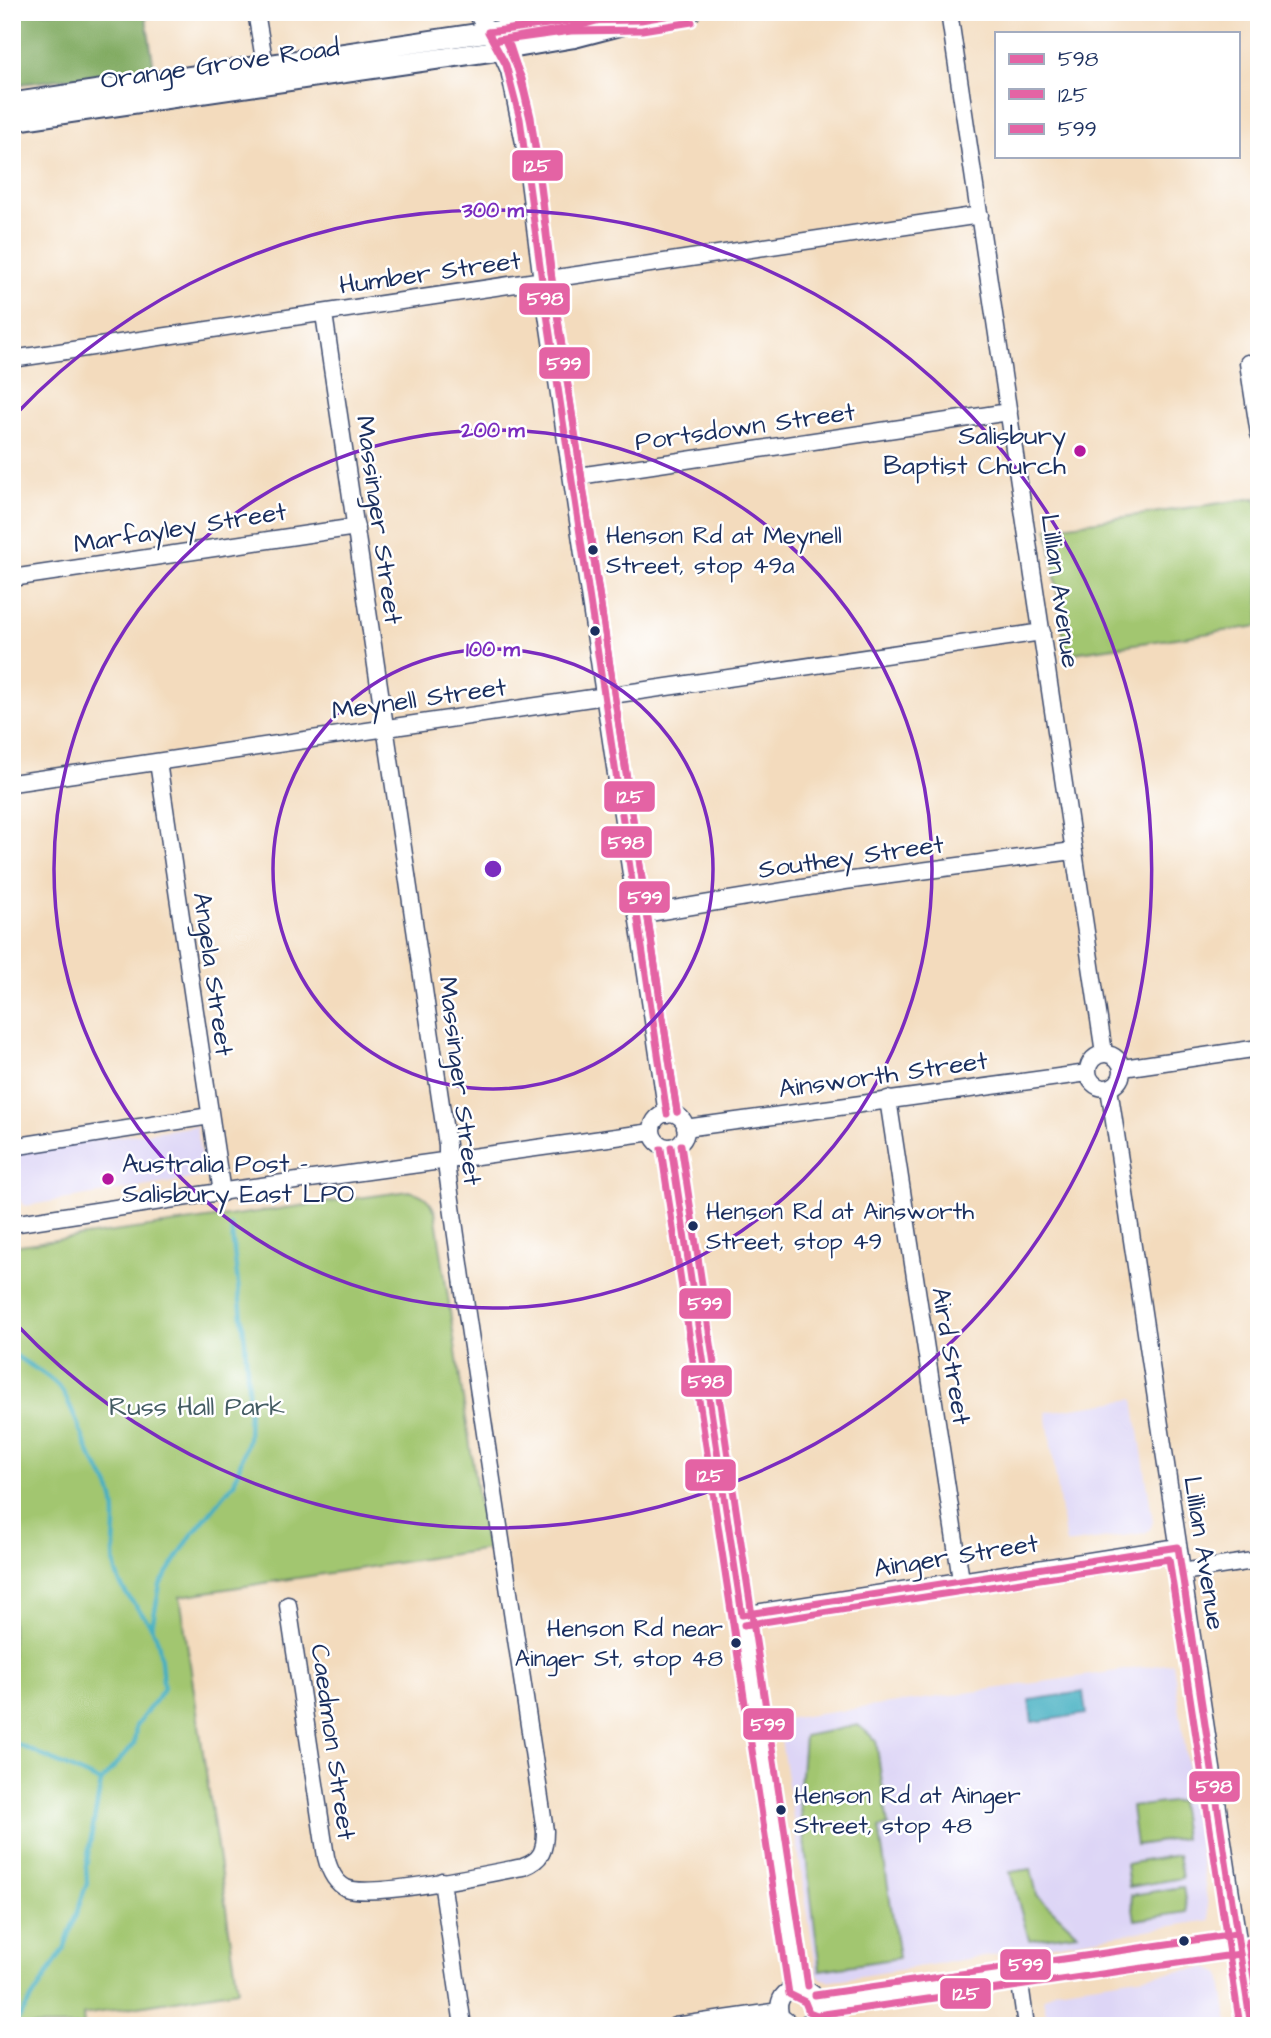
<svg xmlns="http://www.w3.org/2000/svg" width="1271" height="2038" font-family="'Architects Daughter',sans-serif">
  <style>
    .built { fill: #ddd5f6 }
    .green { fill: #a2c670; stroke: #5e7a67; stroke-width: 2 }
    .forest { fill: #81ab62; stroke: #4e6d60; stroke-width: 2 }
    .water { fill: #43afc1; stroke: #2f6f90; stroke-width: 2 }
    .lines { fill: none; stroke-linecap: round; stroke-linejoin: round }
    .stream { stroke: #43afc1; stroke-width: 4.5 }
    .minor-casing { stroke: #3b496c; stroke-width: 19 }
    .major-casing { stroke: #3b496c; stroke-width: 23 }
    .minor { stroke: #fff; stroke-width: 16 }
    .major { stroke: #fff; stroke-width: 19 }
    .bus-1-casing { stroke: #fff; stroke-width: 12 }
    .bus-2-casing { stroke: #fff; stroke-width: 12 }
    .bus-3-casing { stroke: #fff; stroke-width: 12 }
    .bus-1 { stroke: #e463a4; stroke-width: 7 }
    .bus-2 { stroke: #e463a4; stroke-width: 7 }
    .bus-3 { stroke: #e463a4; stroke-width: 7 }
    .ring { fill: none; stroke: #7b2cbf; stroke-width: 3.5 }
    .poi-dot { fill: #b5179e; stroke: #fff; stroke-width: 2.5 }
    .bus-dot { fill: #1b2f5e; stroke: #fff; stroke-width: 2.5 }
    .labels { text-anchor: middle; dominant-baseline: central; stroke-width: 5; stroke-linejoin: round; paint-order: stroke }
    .bus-label { font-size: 24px; fill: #1b2f5e; stroke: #fff; text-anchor: start }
    .street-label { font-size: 26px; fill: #1b2f5e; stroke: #fff }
    .poi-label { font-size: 26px; fill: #1b2f5e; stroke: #fff; text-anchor: end }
    .park-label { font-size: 26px; fill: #445c63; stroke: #fff }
    .centre { fill: #7b2cbf; stroke: #fff; stroke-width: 3.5 }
    .ring-label { font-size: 21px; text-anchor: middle; font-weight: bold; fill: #7b2cbf; stroke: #fff; stroke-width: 5; stroke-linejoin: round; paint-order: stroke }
    .line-badge { stroke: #fff; stroke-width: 2.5 }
    .badge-label { font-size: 19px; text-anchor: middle; font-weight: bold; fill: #fff }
  </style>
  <rect width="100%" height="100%" fill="#fff"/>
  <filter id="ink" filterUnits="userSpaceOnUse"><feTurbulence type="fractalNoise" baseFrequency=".0143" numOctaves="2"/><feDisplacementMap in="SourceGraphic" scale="14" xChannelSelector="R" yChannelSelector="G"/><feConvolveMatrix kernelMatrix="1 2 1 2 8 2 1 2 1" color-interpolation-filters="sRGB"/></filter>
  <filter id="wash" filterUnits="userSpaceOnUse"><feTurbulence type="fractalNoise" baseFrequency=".00686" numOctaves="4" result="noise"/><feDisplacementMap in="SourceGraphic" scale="28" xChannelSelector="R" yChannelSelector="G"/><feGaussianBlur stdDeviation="1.57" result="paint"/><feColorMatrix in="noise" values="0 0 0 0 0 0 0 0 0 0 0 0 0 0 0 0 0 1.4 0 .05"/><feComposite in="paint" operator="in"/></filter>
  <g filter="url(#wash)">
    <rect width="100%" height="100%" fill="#f3dbbd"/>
    <!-- built -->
    <path class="built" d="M 196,1126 L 204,1177 L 24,1206 L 19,1199 L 14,1159 L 22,1149 Z
      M 1134,1399 L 1153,1522 L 1150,1529 L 1145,1533 L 1066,1544 L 1046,1412 Z
      M 1173,1663 L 1210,1920 L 829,1981 L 821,1978 L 817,1973 L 778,1720 Z
      M 1207,1967 L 1221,1974 L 1229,2026 L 1049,2026 L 1043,1999 L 1057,1989 Z"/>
    <!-- green -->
    <path class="green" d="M 1256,498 L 1259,515 L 1259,626 L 1066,654 L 1048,528 Z
      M 409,1191 C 423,1194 428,1198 435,1211 L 484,1539 L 488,1549 L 180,1596 L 238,1990 L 83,2015 L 84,2026 L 12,2026 L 12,1246 Z
      M 858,1725 L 876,1740 L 888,1826 L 879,1828 L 899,1958 L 820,1970 L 799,1799 L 804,1736 Z
      M 1179,1801 L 1184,1838 L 1136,1845 L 1131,1807 Z
      M 1178,1855 L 1182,1878 L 1129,1887 L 1126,1864 Z
      M 1031,1869 L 1037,1895 L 1077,1933 L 1029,1940 L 1010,1872 Z
      M 1183,1887 L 1187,1912 L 1135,1920 L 1131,1895 Z"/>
    <!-- forest -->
    <path class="forest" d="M 12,12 L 145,12 L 154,68 L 12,85 Z"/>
    <!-- water -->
    <path class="water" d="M 1083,1692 L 1086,1714 L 1032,1722 L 1029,1700 Z"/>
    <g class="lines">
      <!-- stream -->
      <path class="stream" d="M 12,1353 C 27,1365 48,1373 60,1388 C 71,1401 82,1439 91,1456 C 98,1470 109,1481 113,1498 C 119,1522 110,1548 116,1572 C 122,1595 139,1607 151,1626 C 163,1644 160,1667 164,1688 L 136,1726 L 134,1744 L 101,1782 L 86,1866 L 87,1883 L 64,1949 L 14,2026
        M 152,1626 L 160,1585 L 191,1536 L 234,1483 L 248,1439 L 249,1403 L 245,1342 L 231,1226
        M 12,1742 L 101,1782"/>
    </g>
  </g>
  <g filter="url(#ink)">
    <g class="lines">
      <defs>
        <path id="minor" d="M 256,12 L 267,77
          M 476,12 L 500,50 L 509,70 L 524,143 L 542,281 L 667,1114
          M 949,12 L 1104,1053
          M 12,359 L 980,215
          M 1248,363 L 1259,434
          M 572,477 L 1009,412
          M 12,578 L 356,527
          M 158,762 L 222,1193
          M 12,783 L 1042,632
          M 637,915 L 845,881 L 1073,851
          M1088 1071a17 17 0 1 1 34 0a17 17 0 1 1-34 0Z
          M 1123,1068 L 1259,1048
          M 1109,1088 L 1251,2026
          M 888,1099 L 961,1580
          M652 1130a17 17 0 1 1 34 0a17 17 0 1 1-34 0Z
          M 685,1128 L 1088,1073
          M 12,1147 L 210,1116
          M 671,1147 L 798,1988
          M 12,1224 L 239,1189 L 652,1132
          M 1182,1572 L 1259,1560
          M 288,1605 L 326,1857 C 329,1869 334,1882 346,1888 C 370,1899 491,1873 523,1867 C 542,1860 545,1850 545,1831 L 467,1314 L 447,1171 L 447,1145 L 324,314
          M 742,1615 L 1178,1547
          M 442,1881 L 463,2026
          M 1019,1976 L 1026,2026
          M 817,2005 L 1238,1944
          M 675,2026 L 779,2011
          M 793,2026 L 781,2017 C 773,1995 794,1980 813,1994 L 817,2005 L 816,2016 L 804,2026"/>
        <path id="major" d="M 12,103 L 488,32 L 570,21 L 609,20
          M 12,121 L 500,50 L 572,38 L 641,20 L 690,12"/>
      </defs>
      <!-- minor casing -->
      <use href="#minor" class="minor-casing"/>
      <!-- major casing -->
      <use href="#major" class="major-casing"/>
      <!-- minor -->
      <use href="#minor" class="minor"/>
      <!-- major -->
      <use href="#major" class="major"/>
      <defs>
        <path id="bus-1" d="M 488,32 L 506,65 L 520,119 L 542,281 L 667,1114
          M 488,32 L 570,21 L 641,20 L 688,12
          M 671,1147 L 742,1615
          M 1178,1547 L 1251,2026
          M 742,1615 L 1178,1547"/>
        <path id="bus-2" d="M 677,1112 L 552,280 L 531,117 L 522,79 L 505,40 L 571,31 L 642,30 L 692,22
          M 661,1149 L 789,1994 L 805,2002 L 809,2012 L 817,2015 L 1240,1954
          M 744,1625 L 1169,1559 L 1240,2026"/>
        <path id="bus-3" d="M 498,40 L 570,28 L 629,12
          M 510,46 C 537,122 543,201 552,280 L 677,1112
          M 681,1145 L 808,1986
          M 1248,1942 L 1259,2008
          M 815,1995 L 1236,1934"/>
      </defs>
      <!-- bus-1 casing -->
      <use href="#bus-1" class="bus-1-casing"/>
      <!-- bus-2 casing -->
      <use href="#bus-2" class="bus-2-casing"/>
      <!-- bus-3 casing -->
      <use href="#bus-3" class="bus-3-casing"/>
      <!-- bus-1 -->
      <use href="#bus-1" class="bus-1"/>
      <!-- bus-2 -->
      <use href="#bus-2" class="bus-2"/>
      <!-- bus-3 -->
      <use href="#bus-3" class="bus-3"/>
    </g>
  </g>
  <!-- distance rings -->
  <g class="ring">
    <circle cx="493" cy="869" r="220"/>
    <circle cx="493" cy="869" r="439"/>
    <path d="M15 415A659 659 0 1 1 15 1323"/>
  </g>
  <!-- markers -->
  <g class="poi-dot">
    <circle cx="1080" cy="451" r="7"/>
    <circle cx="108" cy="1179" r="7"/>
  </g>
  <g class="bus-dot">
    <circle cx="593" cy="550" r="6"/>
    <circle cx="595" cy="631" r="6"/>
    <circle cx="693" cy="1226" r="6"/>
    <circle cx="736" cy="1643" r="6"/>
    <circle cx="781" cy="1810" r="6"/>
    <circle cx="1184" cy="1941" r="6"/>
  </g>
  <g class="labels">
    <!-- bus labels -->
    <g class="bus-label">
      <text x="606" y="536">Henson Rd at Meynell<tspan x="606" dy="30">Street, stop 49a</tspan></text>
      <text x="706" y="1212">Henson Rd at Ainsworth<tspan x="706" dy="30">Street, stop 49</tspan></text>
      <text x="723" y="1629" text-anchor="end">Henson Rd near<tspan x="723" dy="30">Ainger St, stop 48</tspan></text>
      <text x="794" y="1796">Henson Rd at Ainger<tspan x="794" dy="30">Street, stop 48</tspan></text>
    </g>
    <!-- street labels -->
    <g class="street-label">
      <text transform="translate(220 64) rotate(-8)">Orange Grove Road</text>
      <text transform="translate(430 273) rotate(-8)">Humber Street</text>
      <text transform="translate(745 427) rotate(-8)">Portsdown Street</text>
      <text transform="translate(379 520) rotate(82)">Massinger Street</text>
      <text transform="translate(180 528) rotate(-9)">Marfayley Street</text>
      <text transform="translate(1060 591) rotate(82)">Lillian Avenue</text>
      <text transform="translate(419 699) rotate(-8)">Meynell Street</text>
      <text transform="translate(851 857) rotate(-8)">Southey Street</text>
      <text transform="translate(213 974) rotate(82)">Angela Street</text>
      <text transform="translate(883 1075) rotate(-8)">Ainsworth Street</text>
      <text transform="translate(460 1081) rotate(83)">Massinger Street</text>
      <text transform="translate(951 1356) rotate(81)">Aird Street</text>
      <text transform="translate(1204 1553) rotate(81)">Lillian Avenue</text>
      <text transform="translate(956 1556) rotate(-9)">Ainger Street</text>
      <text transform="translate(333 1742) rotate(82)">Caedmon Street</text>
    </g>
    <!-- poi labels -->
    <g class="poi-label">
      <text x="1066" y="436">Salisbury<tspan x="1066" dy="30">Baptist Church</tspan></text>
      <text x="122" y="1164" text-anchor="start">Australia Post -<tspan x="122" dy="30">Salisbury East LPO</tspan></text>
    </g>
    <!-- park labels -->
    <g class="park-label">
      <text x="197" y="1407">Russ Hall Park</text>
    </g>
  </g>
  <circle cx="493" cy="869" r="10" class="centre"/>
  <g class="ring-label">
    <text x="493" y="217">300 m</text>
    <text x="493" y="437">200 m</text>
    <text x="493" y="656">100 m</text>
  </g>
  <g class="line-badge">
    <rect x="511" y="149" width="53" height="33" rx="7" fill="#e463a4"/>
    <rect x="518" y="282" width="53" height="34" rx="7" fill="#e463a4"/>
    <rect x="538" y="346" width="53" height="34" rx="7" fill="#e463a4"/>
    <rect x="603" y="780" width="53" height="33" rx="7" fill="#e463a4"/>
    <rect x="600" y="825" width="53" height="34" rx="7" fill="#e463a4"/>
    <rect x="618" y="880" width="53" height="34" rx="7" fill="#e463a4"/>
    <rect x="678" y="1287" width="54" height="33" rx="7" fill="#e463a4"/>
    <rect x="680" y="1364" width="53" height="34" rx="7" fill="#e463a4"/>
    <rect x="684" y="1458" width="53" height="34" rx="7" fill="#e463a4"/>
    <rect x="742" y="1707" width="53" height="34" rx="7" fill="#e463a4"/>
    <rect x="1188" y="1770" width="53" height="33" rx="7" fill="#e463a4"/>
    <rect x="999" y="1948" width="53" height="33" rx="7" fill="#e463a4"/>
    <rect x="939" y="1977" width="53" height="33" rx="7" fill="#e463a4"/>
  </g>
  <g class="badge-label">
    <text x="537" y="172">125</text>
    <text x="545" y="305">598</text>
    <text x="564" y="370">599</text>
    <text x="630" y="803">125</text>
    <text x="626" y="849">598</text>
    <text x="645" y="904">599</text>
    <text x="705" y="1310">599</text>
    <text x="706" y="1388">598</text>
    <text x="710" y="1482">125</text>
    <text x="768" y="1731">599</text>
    <text x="1214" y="1793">598</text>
    <text x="1026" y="1971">599</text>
    <text x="966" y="2000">125</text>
  </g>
  <!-- margin -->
  <rect width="1271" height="2038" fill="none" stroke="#fff" stroke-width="42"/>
  <!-- legend -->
  <rect x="995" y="32" width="245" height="126" fill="#ffffff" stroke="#a4acbf" stroke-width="2"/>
  <rect x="1009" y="54" width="35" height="10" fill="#e463a4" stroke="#a4acbf" stroke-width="2"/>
  <text x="1058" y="66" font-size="21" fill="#1b2f5e">598</text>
  <rect x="1009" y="89" width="35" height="10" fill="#e463a4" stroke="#a4acbf" stroke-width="2"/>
  <text x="1058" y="102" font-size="21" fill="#1b2f5e">125</text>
  <rect x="1009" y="124" width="35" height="10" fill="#e463a4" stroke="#a4acbf" stroke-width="2"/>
  <text x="1058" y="136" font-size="21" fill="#1b2f5e">599</text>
</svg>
